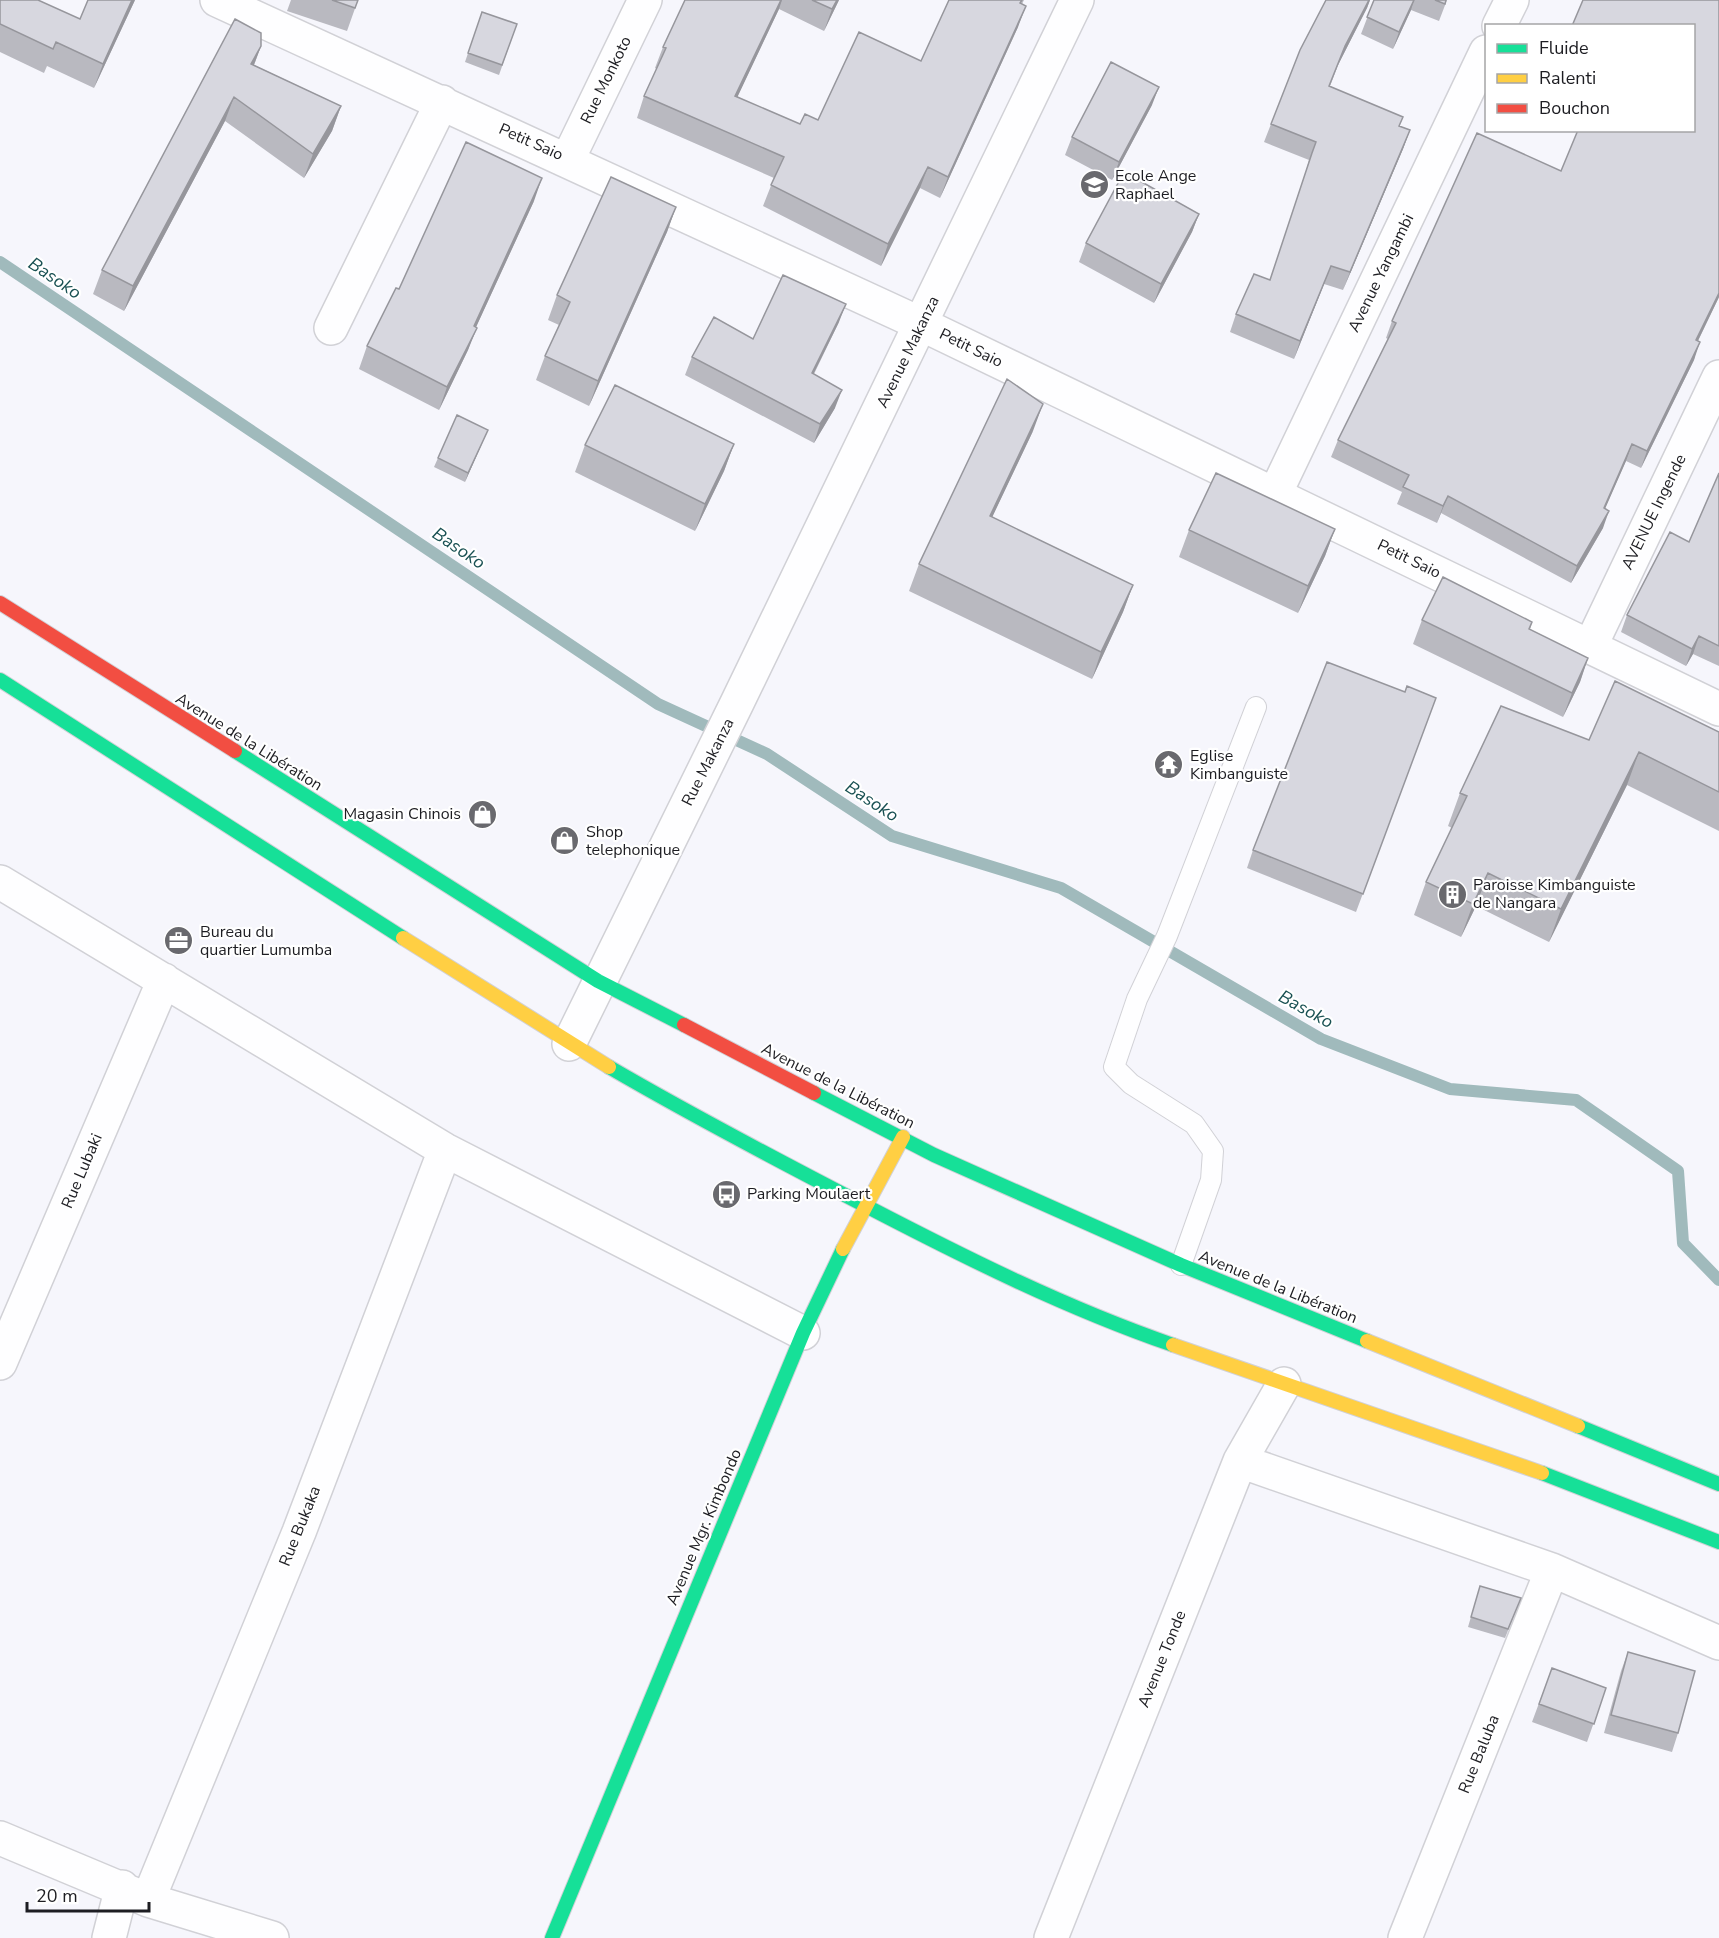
<svg xmlns="http://www.w3.org/2000/svg" width="1719" height="1938" font-family="'Nunito Sans',sans-serif">
  <style>
    .lines { fill: none; stroke-linecap: round; stroke-linejoin: round }
    .stream { stroke: #a0babc; stroke-width: 12 }
    .lane-casing { stroke: #d1d1d6; stroke-width: 22 }
    .street-casing { stroke: #d1d1d6; stroke-width: 36 }
    .fast-casing { stroke: #d1d1d6; stroke-width: 16 }
    .slow-casing { stroke: #d1d1d6; stroke-width: 16 }
    .jam-casing { stroke: #d1d1d6; stroke-width: 16 }
    .lane { stroke: #fefeff; stroke-width: 20 }
    .street { stroke: #fefeff; stroke-width: 33 }
    .fast { stroke: #16e098; stroke-width: 14 }
    .slow { stroke: #ffcf43; stroke-width: 14 }
    .jam { stroke: #f24e42; stroke-width: 14 }
    .wall { fill: #b9b9c0 }
    .shaded-wall { fill: #96969c }
    .building { fill: #d7d7df; stroke: #96969c; stroke-width: 1.5 }
    .labels { text-anchor: middle; dominant-baseline: central; stroke-width: 4.5; stroke-linejoin: round; paint-order: stroke }
    .street-label { font-size: 16px; fill: #1d1d22; stroke: #fff }
    .poi-label { font-size: 16px; fill: #1d1d22; stroke: #fff; text-anchor: start }
    .water-label { font-size: 18px; font-style: italic; fill: #185052; stroke: #fff }
  </style>
  <rect width="100%" height="100%" fill="#f6f6fc"/>
  <g class="lines">
    <!-- stream -->
    <path class="stream" d="M 0,262 L 658,704 L 767,754 L 892,836 L 1061,888 L 1321,1039 L 1450,1089 L 1576,1100 L 1678,1171 L 1683,1243 L 1719,1280"/>
    <defs>
      <path id="lane" d="M 1181,1265 L 1211,1180 L 1213,1151 L 1194,1124 L 1131,1084 L 1114,1067 L 1137,999 L 1167,936 L 1256,707"/>
      <path id="street" d="M 217,0 L 921,324 L 1719,709
        M 1499,26 L 1512,0
        M 568,159 L 645,0
        M 331,328 L 442,102
        M 1275,494 L 1486,52
        M 1590,647 L 1719,377
        M 0,882 L 445,1150 L 803,1333
        M 569,1044 L 737,703 L 1077,0
        M 0,1363 L 164,980
        M 1240,1461 L 1552,1570 L 1719,1643
        M 0,1838 L 148,1900 L 272,1938
        M 148,1900 L 299,1532 L 445,1150
        M 109,1938 L 122,1887
        M 1051,1938 L 1240,1461 L 1284,1384
        M 1405,1938 L 1552,1570"/>
      <path id="fast" d="M 0,680 L 403,938
        M 235,751 L 598,981 L 684,1025
        M 609,1067 C 693,1116 779,1161 866,1206 C 966,1258 1066,1308 1173,1345
        M 814,1093 L 934,1155 L 1181,1265 L 1367,1341
        M 1578,1426 L 1719,1484
        M 1542,1473 L 1719,1542
        M 552,1938 L 803,1333 L 843,1249"/>
      <path id="slow" d="M 403,938 L 609,1067
        M 843,1249 L 903,1137
        M 1367,1341 L 1578,1426
        M 1173,1345 L 1542,1473"/>
      <path id="jam" d="M 0,603 L 235,751
        M 684,1025 L 814,1093"/>
    </defs>
    <!-- lane casing -->
    <use href="#lane" class="lane-casing"/>
    <!-- street casing -->
    <use href="#street" class="street-casing"/>
    <!-- fast casing -->
    <use href="#fast" class="fast-casing"/>
    <!-- slow casing -->
    <use href="#slow" class="slow-casing"/>
    <!-- jam casing -->
    <use href="#jam" class="jam-casing"/>
    <!-- lane -->
    <use href="#lane" class="lane"/>
    <!-- street -->
    <use href="#street" class="street"/>
    <!-- fast -->
    <use href="#fast" class="fast"/>
    <!-- slow -->
    <use href="#slow" class="slow"/>
    <!-- jam -->
    <use href="#jam" class="jam"/>
  </g>
  <!-- wall -->
  <path class="wall" d="M 0,0 L 80,19 L 135,0 L 94,88 L 47,66 L 44,73 L 0,52 Z
    M 291,0 L 358,0 L 347,31 L 287,11 Z
    M 685,0 L 839,0 L 824,31 L 779,9 L 737,97 L 800,124 L 818,120 L 921,61 L 949,0 L 1024,0 L 1022,4 L 1018,27 L 940,198 L 920,188 L 881,266 L 763,206 L 774,178 L 637,118 L 644,96 L 657,69 L 655,68 L 663,47 Z
    M 1326,0 L 1370,0 L 1367,8 L 1338,65 L 1330,86 L 1400,126 L 1410,130 L 1403,149 L 1343,290 L 1324,284 L 1294,359 L 1230,332 L 1236,314 L 1270,280 L 1306,171 L 1309,160 L 1264,142 L 1271,124 Z
    M 1374,0 L 1447,0 L 1439,21 L 1411,10 L 1393,49 L 1361,34 Z
    M 1719,0 L 1719,297 L 1698,341 L 1694,360 L 1641,468 L 1626,461 L 1605,508 L 1603,528 L 1571,583 L 1441,513 L 1437,523 L 1397,504 L 1402,492 L 1331,457 L 1338,440 L 1388,339 L 1386,338 L 1392,321 L 1561,171 L 1694,130 Z
    M 482,12 L 517,24 L 499,75 L 465,62 Z
    M 261,46 L 254,65 L 341,106 L 332,131 L 304,178 L 225,121 L 124,311 L 93,294 L 102,270 Z
    M 1152,105 L 1112,180 L 1065,155 L 1072,137 Z
    M 534,201 L 476,327 L 468,350 L 439,410 L 359,369 L 367,346 L 399,289 Z
    M 676,207 L 667,232 L 589,406 L 536,380 L 545,356 L 559,325 L 548,320 L 557,295 Z
    M 1199,214 L 1192,232 L 1154,303 L 1079,262 L 1086,243 Z
    M 839,322 L 814,374 L 835,408 L 814,443 L 685,375 L 692,357 L 753,339 Z
    M 1033,431 L 992,517 L 1133,585 L 1123,612 L 1092,679 L 909,591 L 919,564 Z
    M 484,439 L 465,482 L 434,467 L 438,458 Z
    M 734,444 L 724,471 L 695,531 L 575,472 L 585,445 Z
    M 1719,473 L 1719,666 L 1693,654 L 1686,666 L 1621,632 L 1627,615 L 1689,542 Z
    M 1335,529 L 1325,556 L 1298,613 L 1179,557 L 1189,530 Z
    M 1422,620 L 1532,622 L 1530,630 L 1588,658 L 1580,682 L 1563,717 L 1413,644 Z
    M 1405,692 L 1436,698 L 1356,912 L 1247,868 L 1253,850 Z
    M 1719,732 L 1719,831 L 1627,785 L 1549,942 L 1476,906 L 1461,937 L 1414,915 L 1426,882 L 1452,828 L 1448,826 L 1460,793 L 1589,740 Z
    M 1480,1586 L 1521,1598 L 1505,1638 L 1468,1627 Z
    M 1628,1652 L 1678,1733 L 1672,1752 L 1604,1733 L 1621,1671 Z
    M 1552,1668 L 1606,1688 L 1587,1742 L 1532,1722 Z"/>
  <!-- shaded-wall -->
  <path class="shaded-wall" d="M 132,0 L 135,0 L 94,88 L 103,64 Z
    M 781,0 L 782,0 L 779,9 L 728,117 L 735,96 Z
    M 837,0 L 839,0 L 824,31 L 832,9 Z
    M 1369,0 L 1370,0 L 1367,8 L 1338,65 L 1323,104 L 1345,46 Z
    M 1414,0 L 1411,10 L 1393,49 L 1399,32 Z
    M 1026,6 L 1018,27 L 940,198 L 948,177 Z
    M 261,46 L 252,70 L 251,64 Z
    M 1159,87 L 1152,105 L 1112,180 L 1119,162 Z
    M 234,97 L 225,121 L 124,311 L 133,286 Z
    M 341,106 L 332,131 L 304,178 L 313,154 Z
    M 1410,130 L 1403,149 L 1343,290 L 1350,272 Z
    M 928,167 L 920,188 L 881,266 L 888,244 Z
    M 542,178 L 534,201 L 466,349 L 474,326 Z
    M 676,207 L 667,232 L 589,406 L 598,381 Z
    M 1199,214 L 1192,232 L 1154,303 L 1161,284 Z
    M 1331,266 L 1324,284 L 1294,359 L 1300,341 Z
    M 1719,293 L 1719,297 L 1690,357 L 1696,340 Z
    M 846,304 L 839,322 L 805,391 L 812,373 Z
    M 477,328 L 468,350 L 439,410 L 447,387 Z
    M 1700,342 L 1694,360 L 1641,468 L 1647,451 Z
    M 842,390 L 835,408 L 814,443 L 820,424 Z
    M 1043,404 L 1033,431 L 980,543 L 990,516 Z
    M 488,430 L 484,439 L 465,482 L 468,473 Z
    M 734,444 L 724,471 L 695,531 L 705,504 Z
    M 1632,444 L 1626,461 L 1598,525 L 1604,508 Z
    M 1448,496 L 1441,513 L 1437,523 L 1443,506 Z
    M 1609,511 L 1603,528 L 1571,583 L 1577,566 Z
    M 1335,529 L 1325,556 L 1298,613 L 1308,586 Z
    M 1133,585 L 1123,612 L 1092,679 L 1101,652 Z
    M 1699,636 L 1693,654 L 1686,666 L 1692,649 Z
    M 1588,658 L 1580,682 L 1563,717 L 1572,693 Z
    M 1639,752 L 1627,785 L 1549,942 L 1561,909 Z
    M 1488,873 L 1476,906 L 1461,937 L 1473,904 Z"/>
  <!-- building -->
  <path class="building" d="M 0,0 L 38,0 L 80,19 L 88,0 L 132,0 L 103,64 L 56,42 L 53,49 L 0,24 Z
    M 332,0 L 358,0 L 355,8 Z
    M 685,0 L 781,0 L 735,96 L 800,124 L 805,114 L 818,120 L 859,32 L 921,61 L 949,0 L 1022,0 L 1020,3 L 1026,6 L 948,177 L 928,167 L 888,244 L 771,185 L 784,157 L 644,96 L 666,48 L 663,47 Z
    M 812,0 L 837,0 L 832,9 Z
    M 1326,0 L 1369,0 L 1345,46 L 1329,86 L 1403,117 L 1399,126 L 1410,130 L 1350,272 L 1331,266 L 1300,341 L 1236,314 L 1254,274 L 1270,280 L 1312,153 L 1316,142 L 1271,124 L 1300,50 Z
    M 1374,0 L 1414,0 L 1399,32 L 1367,17 Z
    M 1435,0 L 1446,0 L 1445,4 Z
    M 1583,0 L 1719,0 L 1719,293 L 1696,340 L 1700,342 L 1647,451 L 1632,444 L 1604,508 L 1609,511 L 1577,566 L 1448,496 L 1443,506 L 1403,487 L 1409,475 L 1338,440 L 1396,323 L 1392,321 L 1477,133 L 1561,171 L 1578,130 L 1694,130 L 1694,26 L 1572,26 Z
    M 482,12 L 517,24 L 502,65 L 468,53 Z
    M 235,19 L 261,33 L 261,46 L 251,64 L 341,106 L 313,154 L 234,97 L 133,286 L 102,270 Z
    M 1111,62 L 1159,87 L 1119,162 L 1072,137 Z
    M 466,142 L 542,178 L 474,326 L 477,328 L 447,387 L 367,346 L 396,288 L 399,289 Z
    M 1124,172 L 1199,214 L 1161,284 L 1086,243 Z
    M 611,177 L 676,207 L 598,381 L 545,356 L 570,302 L 557,295 Z
    M 783,275 L 846,304 L 812,373 L 842,390 L 820,424 L 692,357 L 714,317 L 753,339 Z
    M 1007,379 L 1043,404 L 990,516 L 1133,585 L 1101,652 L 919,564 Z
    M 615,385 L 734,444 L 705,504 L 585,445 Z
    M 457,415 L 488,430 L 468,473 L 438,458 Z
    M 1216,473 L 1335,529 L 1308,586 L 1189,530 Z
    M 1719,473 L 1719,646 L 1699,636 L 1692,649 L 1627,615 L 1670,532 L 1689,542 Z
    M 1443,577 L 1532,622 L 1529,629 L 1588,658 L 1572,693 L 1422,620 Z
    M 1327,662 L 1405,692 L 1407,686 L 1436,698 L 1363,894 L 1253,850 Z
    M 1615,681 L 1719,732 L 1719,792 L 1639,752 L 1561,909 L 1488,873 L 1473,904 L 1426,882 L 1467,796 L 1460,793 L 1501,706 L 1589,740 Z
    M 1480,1586 L 1521,1598 L 1508,1629 L 1471,1617 Z
    M 1628,1652 L 1695,1671 L 1678,1733 L 1611,1715 Z
    M 1552,1668 L 1606,1688 L 1594,1724 L 1539,1704 Z"/>
  <!-- icons -->
  <defs>
    <symbol id="school-disc" viewBox="-11 -11 22 22"><circle r="9.5" fill="#69696e" stroke="#fff"/><path d="M0-5L7-2L0 1L-7-2ZM-4 1L0 2.5L4 1V4Q0 6-4 4Z" fill="#fff"/></symbol>
    <symbol id="temple-disc" viewBox="-11 -11 22 22"><circle r="9.5" fill="#69696e" stroke="#fff"/><path d="M0-6L5-2H3V0L6.5 2.5H4V6H1.5V3h-3V6H-4V2.5H-6.5L-3 0V-2H-5Z" fill="#fff"/></symbol>
    <symbol id="shop-disc" viewBox="-11 -11 22 22"><circle r="9.5" fill="#69696e" stroke="#fff"/><path d="M-5-2.5h2.3a2.7 3.5 0 0 1 5.4 0H5L5.5 6h-11ZM-1.5-2.5h3a1.5 2.3 0 0 0-3 0Z" fill="#fff"/></symbol>
    <symbol id="building-disc" viewBox="-11 -11 22 22"><circle r="9.5" fill="#69696e" stroke="#fff"/><path d="M-4-6H4V6H1V3H-1V6H-4ZM-2.5-4.3h1.7v1.8h-1.7ZM.8-4.3h1.7v1.8H.8ZM-2.5-1h1.7V.8h-1.7ZM.8-1h1.7V.8H.8Z" fill="#fff"/></symbol>
    <symbol id="office-disc" viewBox="-11 -11 22 22"><circle r="9.5" fill="#69696e" stroke="#fff"/><path d="M-6-3h4V-5.5h4V-3h4V5H-6ZM-1-4.5V-3h2v-1.5ZM-6 0V1H6V0Z" fill="#fff"/></symbol>
    <symbol id="bus-disc" viewBox="-11 -11 22 22"><circle r="9.5" fill="#69696e" stroke="#fff"/><path d="M-5-6H5V4H4V6H2V4H-2V6H-4V4H-5ZM-3.5-4V0h7V-4ZM-3.5 1.2v1.5H-2V1.2ZM2 1.2v1.5H3.5V1.2Z" fill="#fff"/></symbol>
  </defs>
  <g fill-rule="evenodd">
    <use href="#school-disc" x="1078" y="168" width="33" height="33"/>
    <use href="#temple-disc" x="1152" y="748" width="33" height="33"/>
    <use href="#shop-disc" x="466" y="798" width="33" height="33"/>
    <use href="#shop-disc" x="548" y="824" width="33" height="33"/>
    <use href="#building-disc" x="1436" y="878" width="33" height="33"/>
    <use href="#office-disc" x="162" y="924" width="33" height="33"/>
    <use href="#bus-disc" x="710" y="1178" width="33" height="33"/>
  </g>
  <g class="labels">
    <!-- street labels -->
    <g class="street-label">
      <text transform="translate(606 80) rotate(-64)">Rue Monkoto</text>
      <text transform="translate(531 142) rotate(24)">Petit Saio</text>
      <text transform="translate(1381 273) rotate(-64)">Avenue Yangambi</text>
      <text transform="translate(971 348) rotate(26)">Petit Saio</text>
      <text transform="translate(908 352) rotate(-64)">Avenue Makanza</text>
      <text transform="translate(1654 512) rotate(-64)">AVENUE Ingende</text>
      <text transform="translate(1409 559) rotate(26)">Petit Saio</text>
      <text transform="translate(249 742) rotate(32)">Avenue de la Libération</text>
      <text transform="translate(708 762) rotate(-63)">Rue Makanza</text>
      <text transform="translate(838 1086) rotate(27)">Avenue de la Libération</text>
      <text transform="translate(82 1171) rotate(-67)">Rue Lubaki</text>
      <text transform="translate(1278 1287) rotate(22)">Avenue de la Libération</text>
      <text transform="translate(300 1526) rotate(-68)">Rue Bukaka</text>
      <text transform="translate(704 1527) rotate(-67)">Avenue Mgr. Kimbondo</text>
      <text transform="translate(1162 1659) rotate(-68)">Avenue Tonde</text>
      <text transform="translate(1479 1754) rotate(-68)">Rue Baluba</text>
    </g>
    <!-- poi labels -->
    <g class="poi-label">
      <text x="1115" y="176">Ecole Ange<tspan x="1115" dy="18">Raphael</tspan></text>
      <text x="1190" y="756">Eglise<tspan x="1190" dy="18">Kimbanguiste</tspan></text>
      <text x="461" y="814" text-anchor="end">Magasin Chinois</text>
      <text x="586" y="832">Shop<tspan x="586" dy="18">telephonique</tspan></text>
      <text x="1473" y="885">Paroisse Kimbanguiste<tspan x="1473" dy="18">de Nangara</tspan></text>
      <text x="200" y="932">Bureau du<tspan x="200" dy="18">quartier Lumumba</tspan></text>
      <text x="747" y="1194">Parking Moulaert</text>
    </g>
    <!-- water labels -->
    <g class="water-label">
      <text transform="translate(55 278) rotate(34)">Basoko</text>
      <text transform="translate(459 548) rotate(34)">Basoko</text>
      <text transform="translate(872 801) rotate(33)">Basoko</text>
      <text transform="translate(1306 1009) rotate(29)">Basoko</text>
    </g>
  </g>
  <!-- legend -->
  <rect x="1485" y="24" width="210" height="108" fill="#ffffff" stroke="#a5a5a7" stroke-width="1.5"/>
  <rect x="1497" y="44" width="30" height="9" fill="#16e098" stroke="#a5a5a7" stroke-width="1.5"/>
  <text x="1539" y="54" font-size="18" fill="#1d1d22">Fluide</text>
  <rect x="1497" y="74" width="30" height="9" fill="#ffcf43" stroke="#a5a5a7" stroke-width="1.5"/>
  <text x="1539" y="84" font-size="18" fill="#1d1d22">Ralenti</text>
  <rect x="1497" y="104" width="30" height="9" fill="#f24e42" stroke="#a5a5a7" stroke-width="1.5"/>
  <text x="1539" y="114" font-size="18" fill="#1d1d22">Bouchon</text>
  <!-- scale -->
  <path d="M27 1902v9h122v-9" fill="none" stroke="#1d1d22" stroke-width="3"/>
  <text x="36" y="1902" font-size="18" fill="#1d1d22" stroke="#ffffff" stroke-width="4.5" paint-order="stroke">20 m</text>
</svg>
